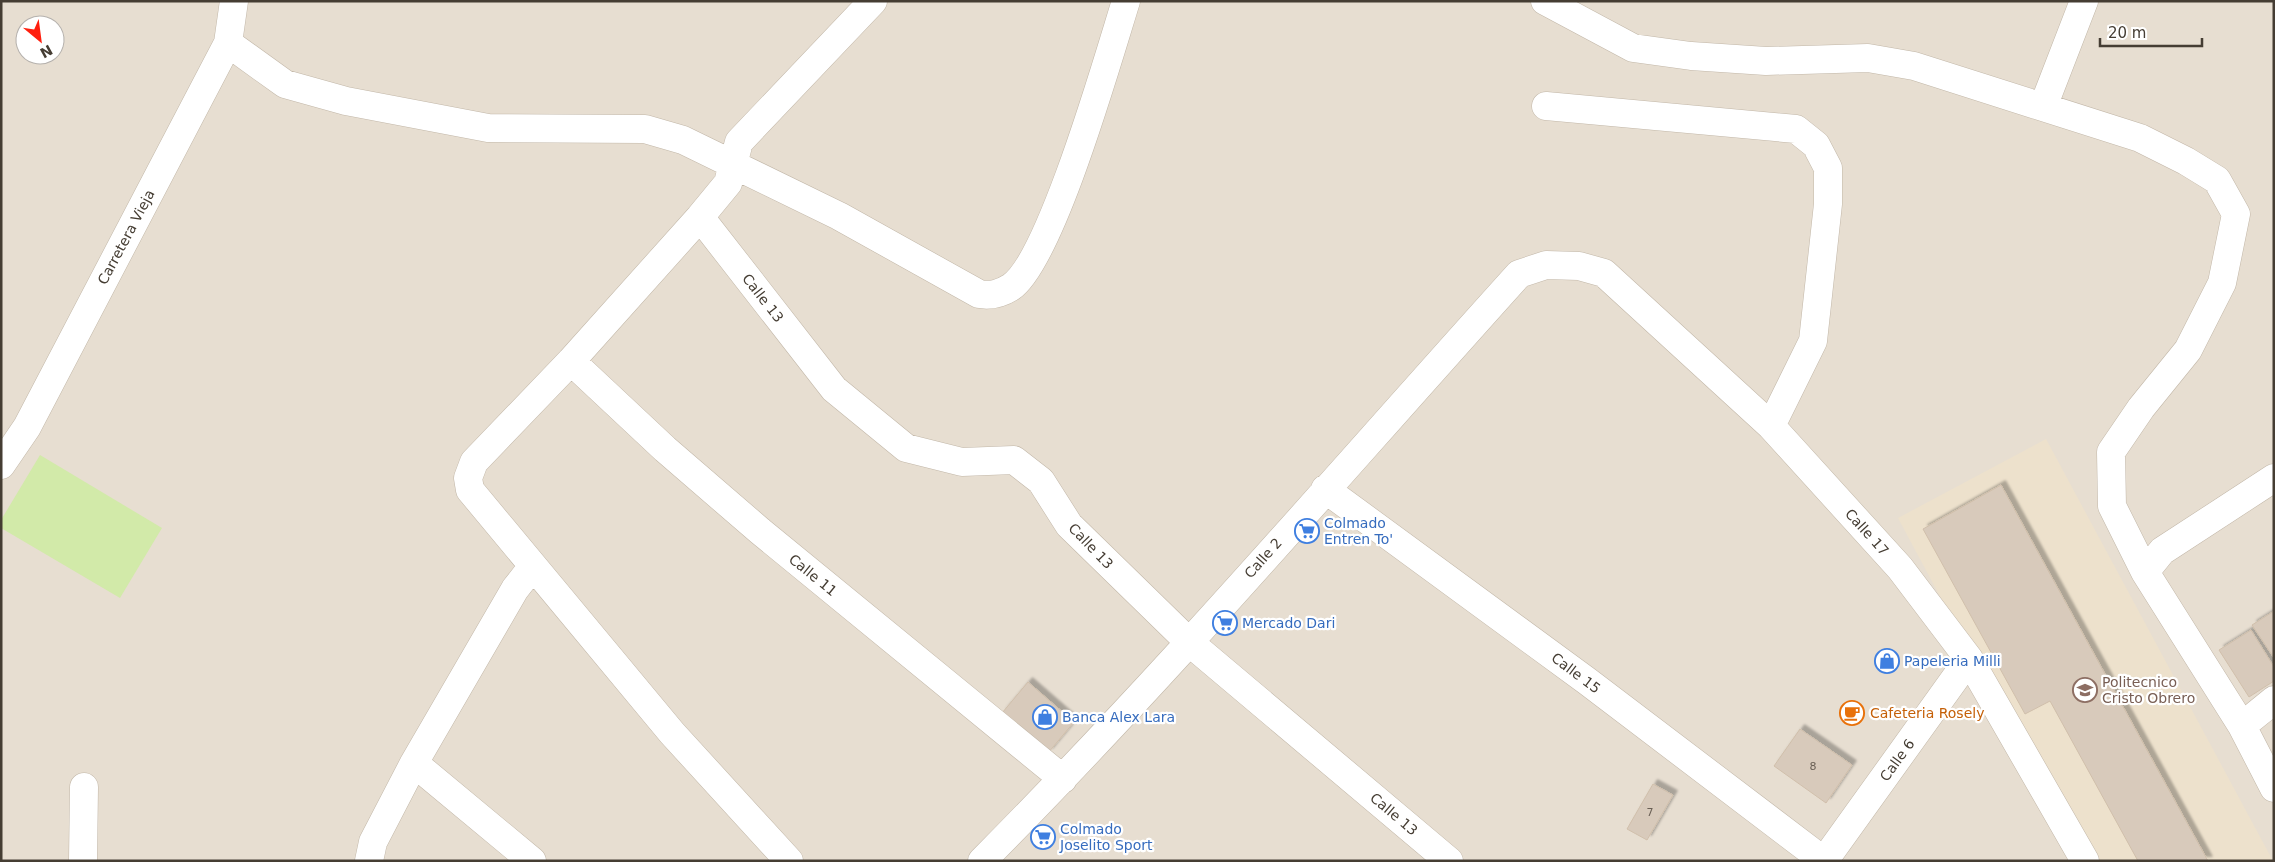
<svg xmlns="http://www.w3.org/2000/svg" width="2275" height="862" font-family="'DejaVu Sans',sans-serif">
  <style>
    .residential { fill: #e7ded1; fill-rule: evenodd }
    .education { fill: #ede1cc }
    .park { fill: #d2eaa9 }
    .building { fill: #d8cabb; stroke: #d0bfab; filter: url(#shadow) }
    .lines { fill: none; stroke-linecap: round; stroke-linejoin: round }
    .minor-casing { stroke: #c2b7a8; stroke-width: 29 }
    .minor { stroke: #fff; stroke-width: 28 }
    .labels { text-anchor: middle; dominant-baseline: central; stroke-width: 4.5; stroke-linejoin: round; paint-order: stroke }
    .number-label { font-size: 11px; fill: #6a6055 }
    .street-label { font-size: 14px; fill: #453d33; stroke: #fff }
    .shop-label { font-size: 14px; fill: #366cbe; stroke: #fff; text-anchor: start }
    .education-label { font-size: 14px; fill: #785e54; stroke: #fff; text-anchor: start }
    .food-label { font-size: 14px; fill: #c56008; stroke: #fff; text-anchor: start }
  </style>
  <defs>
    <filter id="shadow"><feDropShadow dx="4.5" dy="-4.5" stdDeviation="1" flood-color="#0004"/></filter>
  </defs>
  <rect width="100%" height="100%" fill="#f3ede3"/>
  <!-- residential -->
  <path class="residential" d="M 1,1 L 2274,1 L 2274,861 L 1,861 ZM 25,25 L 55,25 L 55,55 L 25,55 Z"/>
  <!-- education -->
  <path class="education" d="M 2046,439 L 2273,861 L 2082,861 L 1898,518 Z"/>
  <!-- park -->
  <path class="park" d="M 40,455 L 162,528 L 120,598 L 1,528 L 1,520 Z"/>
  <!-- building -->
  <path class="building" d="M 2001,485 L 2208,861 L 2138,861 L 2050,701 L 2025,714 L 1923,529 Z
    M 2274,611 L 2274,658 L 2252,625 Z
    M 2251,630 L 2274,667 L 2274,681 L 2249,697 L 2219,650 Z
    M 1028,682 L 1074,722 L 1048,753 L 1002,713 Z
    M 1800,729 L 1852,765 L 1826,803 L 1774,766 Z
    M 1653,784 L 1673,795 L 1647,840 L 1627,829 Z"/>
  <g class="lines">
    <defs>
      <path id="minor" d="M 1545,1 L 1633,48 L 1691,56 L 1766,61 L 1868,58 L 1914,66 L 2140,138 L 2186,161 L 2217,180 L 2236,214 L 2222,283 L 2188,350 L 2141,408 L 2111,452 L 2112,506 L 2145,572
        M 228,43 L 285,84 L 346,101 L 488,128 L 645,129 L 683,140 L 839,216 L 979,294 C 991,296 1000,294 1011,287 C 1051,260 1109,55 1126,1
        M 1546,106 L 1796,129 L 1816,145 L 1828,168 L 1828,204 L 1813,341 L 1771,426
        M 2043,107 L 2084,1
        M 700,217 L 834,389 L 906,448 L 962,462 L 1014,460 L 1041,481 L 1069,525 L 1189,642 L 1449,861
        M 571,361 L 665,449 L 760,531 L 1063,779
        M 1,465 L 27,427 L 228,43 L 234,1
        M 2274,478 L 2162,551 L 2145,572 L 2242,726 L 2274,788
        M 1325,489 L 1587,681 L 1824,861
        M 2242,726 L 2274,700
        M 414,763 L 532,861
        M 83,861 L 84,787
        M 369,861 L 373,842 L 414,763 L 515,589 L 533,566
        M 789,861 L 672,733 L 470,490 L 468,478 L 474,462 L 571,361 L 700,217 L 728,183 L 739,142 L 873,1
        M 982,861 C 1169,673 1341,471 1519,274 L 1546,265 L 1579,266 L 1604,273 L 1771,426 L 1900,568 L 1969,659 L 2085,861
        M 1824,861 L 1969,659"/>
    </defs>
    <!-- minor casing -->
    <use href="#minor" class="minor-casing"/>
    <!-- minor -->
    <use href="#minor" class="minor"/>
  </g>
  <!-- icons -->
  <defs>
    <symbol id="supermarket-ring" viewBox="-11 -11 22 22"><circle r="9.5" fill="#fff" stroke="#3f7fe0" stroke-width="1.5"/><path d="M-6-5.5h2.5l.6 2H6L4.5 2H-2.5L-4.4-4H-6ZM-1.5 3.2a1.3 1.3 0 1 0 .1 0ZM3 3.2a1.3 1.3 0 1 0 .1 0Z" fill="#3f7fe0"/></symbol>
    <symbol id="shop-ring" viewBox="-11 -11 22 22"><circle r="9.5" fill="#fff" stroke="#3f7fe0" stroke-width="1.5"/><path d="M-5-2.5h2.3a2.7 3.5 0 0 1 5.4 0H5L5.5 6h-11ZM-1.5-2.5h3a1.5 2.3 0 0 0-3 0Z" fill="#3f7fe0"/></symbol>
    <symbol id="school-ring" viewBox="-11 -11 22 22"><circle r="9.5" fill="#fff" stroke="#8d6e63" stroke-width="1.5"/><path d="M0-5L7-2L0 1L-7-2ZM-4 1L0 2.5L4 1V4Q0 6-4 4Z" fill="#8d6e63"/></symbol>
    <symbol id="cafe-ring" viewBox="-11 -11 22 22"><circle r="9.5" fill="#fff" stroke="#e8710a" stroke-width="1.5"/><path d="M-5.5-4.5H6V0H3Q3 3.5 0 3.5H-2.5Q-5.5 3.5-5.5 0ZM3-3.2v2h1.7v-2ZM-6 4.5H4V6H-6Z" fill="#e8710a"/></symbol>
  </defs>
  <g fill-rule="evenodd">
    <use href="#supermarket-ring" x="1293" y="517" width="28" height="28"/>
    <use href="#supermarket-ring" x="1211" y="609" width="28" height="28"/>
    <use href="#shop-ring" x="1873" y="647" width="28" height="28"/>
    <use href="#school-ring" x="2071" y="676" width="28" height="28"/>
    <use href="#cafe-ring" x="1838" y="699" width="28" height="28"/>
    <use href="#shop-ring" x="1031" y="703" width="28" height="28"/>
    <use href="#supermarket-ring" x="1029" y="823" width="28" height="28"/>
  </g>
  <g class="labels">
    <!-- number labels -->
    <g class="number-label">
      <text x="1813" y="766">8</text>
      <text x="1650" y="812">7</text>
    </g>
    <!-- street labels -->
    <g class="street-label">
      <text transform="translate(126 237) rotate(-62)">Carretera Vieja</text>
      <text transform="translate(763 298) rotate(52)">Calle 13</text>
      <text transform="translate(1867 532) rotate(48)">Calle 17</text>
      <text transform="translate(1091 546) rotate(46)">Calle 13</text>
      <text transform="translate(1263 558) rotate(-48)">Calle 2</text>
      <text transform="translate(813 575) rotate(39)">Calle 11</text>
      <text transform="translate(1576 673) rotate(37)">Calle 15</text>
      <text transform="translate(1897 760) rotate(-54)">Calle 6</text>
      <text transform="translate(1394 814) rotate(40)">Calle 13</text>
    </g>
    <!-- shop labels -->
    <g class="shop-label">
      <text x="1324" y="523">Colmado<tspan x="1324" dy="16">Entren To'</tspan></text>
      <text x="1242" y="623">Mercado Dari</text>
      <text x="1904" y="661">Papeleria Milli</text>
      <text x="1062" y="717">Banca Alex Lara</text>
      <text x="1060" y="829">Colmado<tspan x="1060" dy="16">Joselito Sport</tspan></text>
    </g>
    <!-- education labels -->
    <g class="education-label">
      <text x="2102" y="682">Politecnico<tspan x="2102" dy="16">Cristo Obrero</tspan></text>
    </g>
    <!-- food labels -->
    <g class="food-label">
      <text x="1870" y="713">Cafeteria Rosely</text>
    </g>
  </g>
  <!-- border -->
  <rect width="2275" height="862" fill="none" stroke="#453d33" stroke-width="5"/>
  <!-- north arrow -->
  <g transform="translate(40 40) rotate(151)"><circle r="24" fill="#ffffff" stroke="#b5b1ad"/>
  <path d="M0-4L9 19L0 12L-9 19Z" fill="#ff1f0e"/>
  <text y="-8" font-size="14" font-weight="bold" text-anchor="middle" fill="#453d33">N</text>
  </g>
  <!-- scale -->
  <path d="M2100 38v8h102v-8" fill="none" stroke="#453d33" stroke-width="2.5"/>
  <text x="2108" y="38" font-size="15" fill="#453d33" stroke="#ffffff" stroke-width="4" paint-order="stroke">20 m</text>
</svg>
